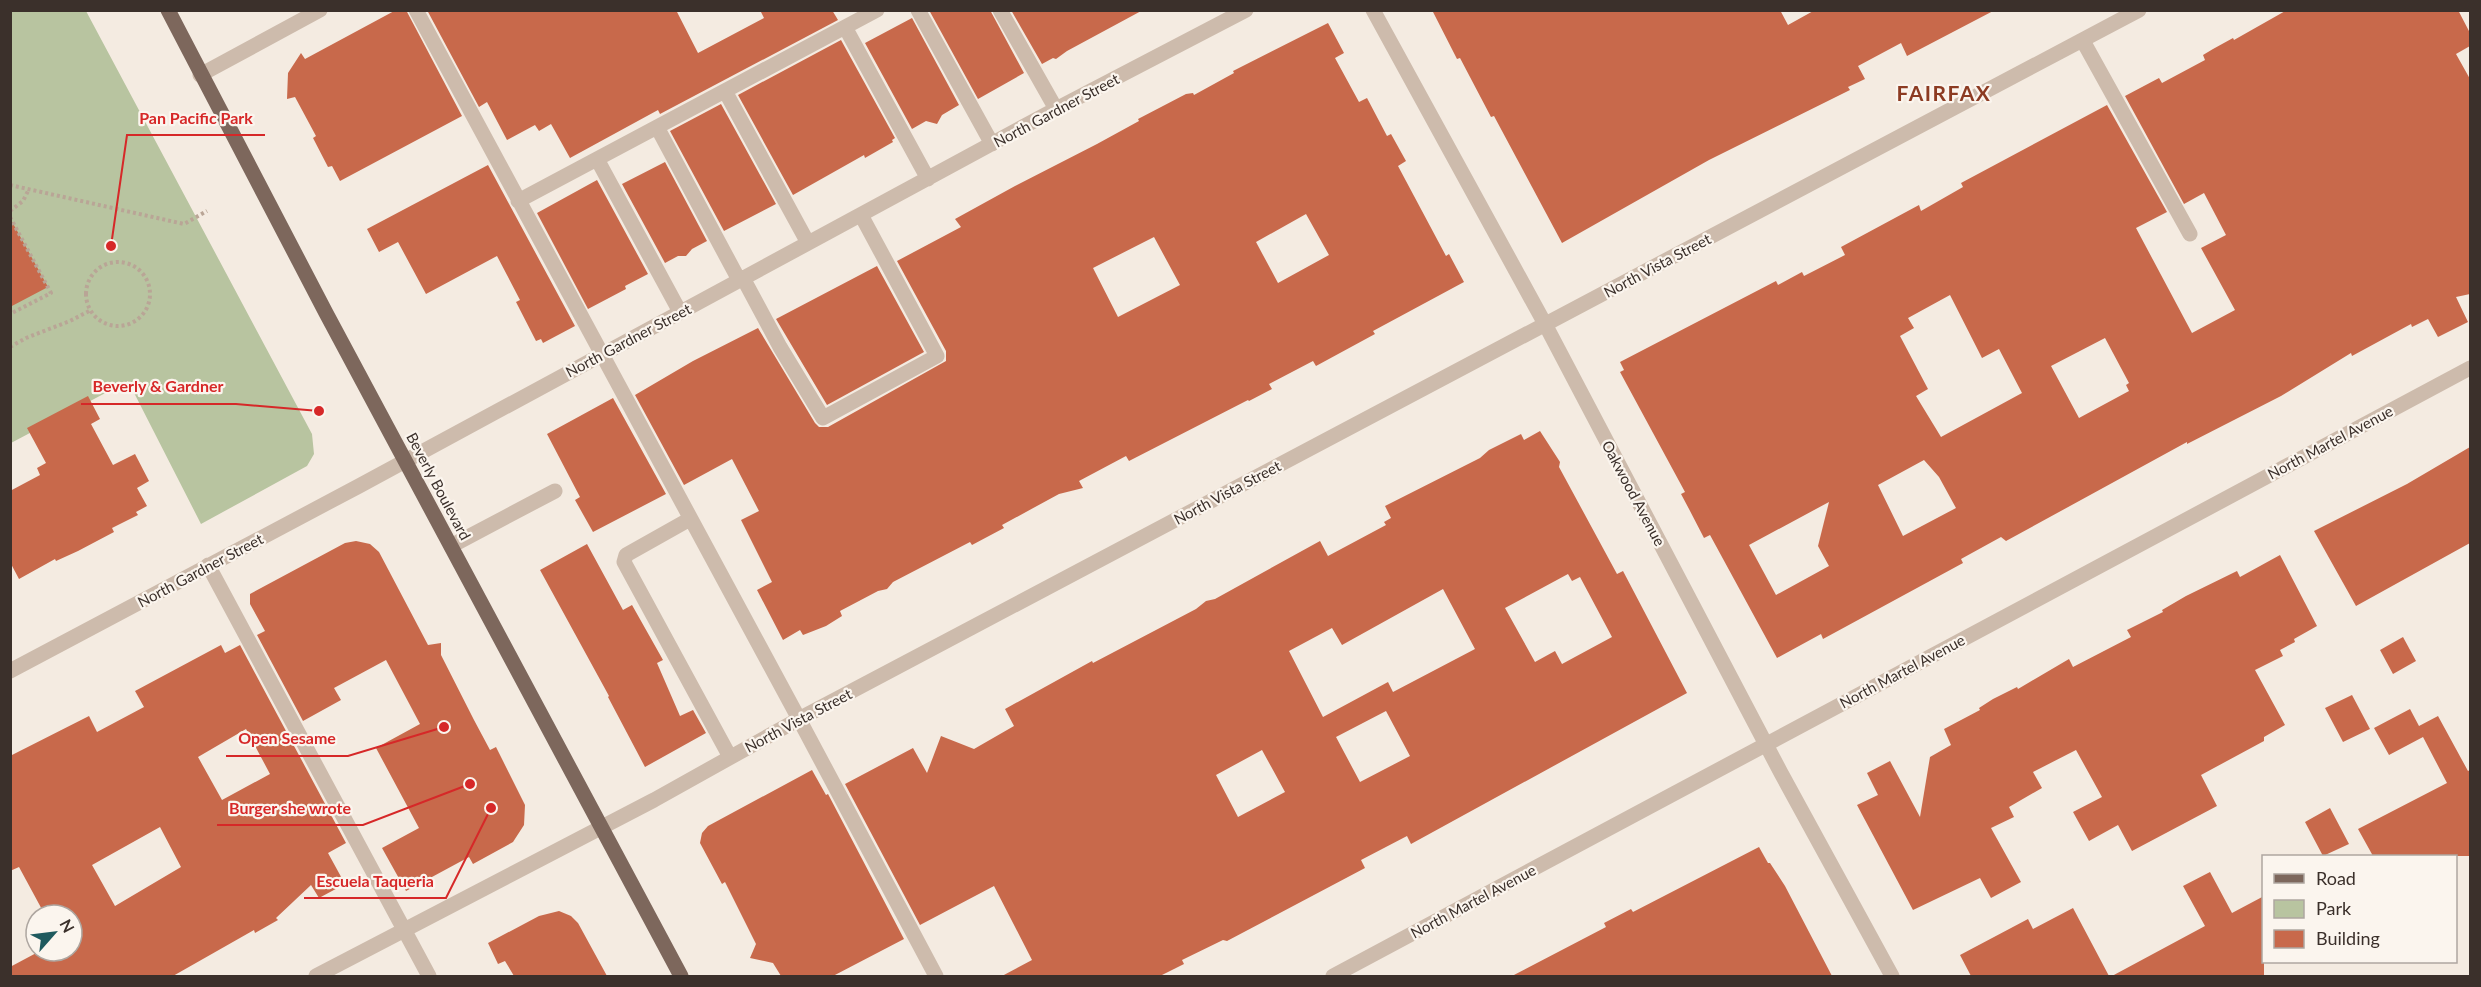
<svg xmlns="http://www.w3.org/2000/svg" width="2481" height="987" font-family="Lato,sans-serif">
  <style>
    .green { fill: #b8c4a0 }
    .building { fill: #c8694b; fill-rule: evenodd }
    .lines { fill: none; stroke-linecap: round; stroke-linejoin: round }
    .path { stroke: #b9a596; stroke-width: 4; stroke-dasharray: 3 3; stroke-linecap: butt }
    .minor { stroke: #cdbbac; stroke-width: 15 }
    .major { stroke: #7d675c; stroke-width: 15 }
    .labels { text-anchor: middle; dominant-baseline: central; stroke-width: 4.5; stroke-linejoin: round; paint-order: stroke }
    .street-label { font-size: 15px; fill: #3b302b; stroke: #fbf5ee }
    .district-label { font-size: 21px; font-weight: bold; letter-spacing: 1.5px; fill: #8c3b22; stroke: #fbf5ee }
    .leader { fill: none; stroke: #d62828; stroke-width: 2 }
    .callout-dot { fill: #d62828; stroke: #fbf5ee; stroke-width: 2 }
    .callout-label { font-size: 16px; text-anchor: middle; font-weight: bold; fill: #d62828; stroke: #fbf5ee; stroke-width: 4.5; stroke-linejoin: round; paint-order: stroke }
  </style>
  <rect width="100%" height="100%" fill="#f4ebe1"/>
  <!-- green -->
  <path class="green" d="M 11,11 L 86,11 L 312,434 L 314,454 L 307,466 L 201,524 L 128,381 L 11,443 Z"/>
  <!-- building -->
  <path class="building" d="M 396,10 L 406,10 L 462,116 L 340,181 L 332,166 L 328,167 L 313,138 L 316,136 L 295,97 L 287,99 L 288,73 L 301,53 L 305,59 Z
    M 427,10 L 676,10 L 698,53 L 764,18 L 760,10 L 832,10 L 838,20 L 660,114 L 658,110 L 570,158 L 551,124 L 539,131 L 535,125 L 507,140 L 487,102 L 479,107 Z
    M 929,10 L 990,10 L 1024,73 L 978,99 Z
    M 1011,10 L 1143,10 L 1067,51 L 1056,59 L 1053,58 L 1042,64 Z
    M 1432,10 L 1780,10 L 1788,25 L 1815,10 L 1995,10 L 1907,56 L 1901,43 L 1858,66 L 1865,79 L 1848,87 L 1850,90 L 1709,160 L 1562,243 L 1494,116 L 1491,117 L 1460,58 L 1457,59 Z
    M 2287,10 L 2458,10 L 2470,33 L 2470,46 L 2456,54 L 2470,79 L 2470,294 L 2456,297 L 2468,322 L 2438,337 L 2428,319 L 2412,327 L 2411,324 L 2352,356 L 2351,353 L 2281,396 L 2187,444 L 2187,442 L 2006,541 L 2001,537 L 1961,559 L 1963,563 L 1823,639 L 1821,634 L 1777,658 L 1710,535 L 1704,538 L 1689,509 L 1681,494 L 1685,492 L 1620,372 L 1624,370 L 1620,362 L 1776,281 L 1778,285 L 1802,272 L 1804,276 L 1845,255 L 1841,247 L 1919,205 L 1921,211 L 1963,187 L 1961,183 L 2107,105 L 2167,212 L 2136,228 L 2192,333 L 2235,310 L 2201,248 L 2226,235 L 2204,193 L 2184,204 L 2125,96 L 2159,78 L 2162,83 L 2205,60 L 2203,55 L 2213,49 L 2233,38 L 2234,40 ZM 1950,295 L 1982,358 L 1999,349 L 2022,393 L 1941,437 L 1916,396 L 1928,389 L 1900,336 L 1914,328 L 1908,318 ZM 2105,338 L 2129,383 L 2126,385 L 2129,391 L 2079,418 L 2051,366 ZM 1924,460 L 1939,477 L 1956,508 L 1903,536 L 1878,485 ZM 1829,502 L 1818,546 L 1829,566 L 1776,595 L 1749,545 Z
    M 912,18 L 959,105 L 942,115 L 937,124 L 926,121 L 912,129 L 865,43 Z
    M 1328,23 L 1344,53 L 1335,58 L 1359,102 L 1367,98 L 1387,136 L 1391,134 L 1406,161 L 1398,166 L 1446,256 L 1449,254 L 1464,282 L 1373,331 L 1375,334 L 1316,366 L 1313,361 L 1269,384 L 1272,389 L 1249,401 L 1248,400 L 1129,461 L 1126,456 L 1079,481 L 1083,488 L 1059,494 L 1002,525 L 1004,528 L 972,545 L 970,542 L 893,582 L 887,589 L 878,591 L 840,611 L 842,616 L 826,626 L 803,635 L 800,630 L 783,640 L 757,590 L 772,582 L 741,520 L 759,511 L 732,459 L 684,485 L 635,395 L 693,361 L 758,328 L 815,423 L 819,427 L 828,427 L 946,361 L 946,351 L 897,261 L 961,227 L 955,219 L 1015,186 L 1097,144 L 1139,121 L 1138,119 L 1186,94 L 1193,93 L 1194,95 L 1234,73 L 1233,71 ZM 1306,214 L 1329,255 L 1278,283 L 1256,242 ZM 1154,237 L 1180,285 L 1118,317 L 1093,268 Z
    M 841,40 L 895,138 L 892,140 L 893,142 L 865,158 L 864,155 L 793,195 L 738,95 Z
    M 721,104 L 776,204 L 724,231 L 670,131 Z
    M 665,162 L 707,241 L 692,249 L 686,256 L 678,256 L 665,263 L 622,184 Z
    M 488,165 L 575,326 L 543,343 L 541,339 L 536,341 L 516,302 L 520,300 L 497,256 L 426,294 L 398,242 L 379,252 L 367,229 Z
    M 597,180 L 648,274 L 625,286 L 626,289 L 588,309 L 537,213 Z
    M 10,218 L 48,287 L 10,307 Z
    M 877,266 L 924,352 L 827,405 L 776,319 Z
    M 88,396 L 100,419 L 91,424 L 113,465 L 135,454 L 149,481 L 137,488 L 147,506 L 136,512 L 138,515 L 112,528 L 114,532 L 78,551 L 56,561 L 55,559 L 19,579 L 10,562 L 10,491 L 40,475 L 37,468 L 46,463 L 27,428 Z
    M 613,398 L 666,494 L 593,532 L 575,500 L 580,497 L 547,434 Z
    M 1540,431 L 1560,462 L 1559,467 L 1617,574 L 1623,571 L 1687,693 L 1411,844 L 1407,836 L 1361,860 L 1365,868 L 1227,941 L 1223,940 L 1182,960 L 1184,964 L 1160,976 L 1002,976 L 1032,960 L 994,886 L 920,925 L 845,784 L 913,748 L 927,773 L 941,736 L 974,749 L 1014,726 L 1005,709 L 1092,661 L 1093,663 L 1196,609 L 1206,601 L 1215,599 L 1320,541 L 1328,556 L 1386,525 L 1384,522 L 1391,518 L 1385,506 L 1480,458 L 1489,450 L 1521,434 L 1524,440 ZM 1568,574 L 1572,581 L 1580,577 L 1612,637 L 1562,664 L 1555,651 L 1535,662 L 1505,608 ZM 1443,589 L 1475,649 L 1393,692 L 1388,682 L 1323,717 L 1289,651 L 1332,628 L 1342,645 ZM 1386,711 L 1410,756 L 1360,782 L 1336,737 ZM 1262,750 L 1285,792 L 1238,817 L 1216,775 Z
    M 2470,447 L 2470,543 L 2356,606 L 2314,531 L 2407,484 Z
    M 356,541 L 370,544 L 379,552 L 428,645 L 441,643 L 441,655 L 474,720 L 490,750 L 496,747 L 525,805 L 524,825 L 513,842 L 473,864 L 469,857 L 406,891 L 382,848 L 419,828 L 376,748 L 420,724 L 386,660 L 334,688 L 341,700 L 303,721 L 257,635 L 265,631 L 250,604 L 250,594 L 345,543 Z
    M 587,544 L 623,610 L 632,605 L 663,660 L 657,663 L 680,716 L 693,710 L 706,733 L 645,767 L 608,697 L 609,696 L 540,570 Z
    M 2280,555 L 2317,626 L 2294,639 L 2295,642 L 2280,650 L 2283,656 L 2255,670 L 2285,725 L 2264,737 L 2264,741 L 2201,775 L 2217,806 L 2132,851 L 2118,825 L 2089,841 L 2073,812 L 2102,797 L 2076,750 L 2033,772 L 2042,788 L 2009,807 L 2014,817 L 1991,828 L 2021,882 L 1991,898 L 1980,878 L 1913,910 L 1857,805 L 1878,795 L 1867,773 L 1890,761 L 1920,817 L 1930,757 L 1951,745 L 1944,729 L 1980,710 L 1979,708 L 1993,699 L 2017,687 L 2018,689 L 2069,659 L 2073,667 L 2131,637 L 2127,630 L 2163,612 L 2162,610 L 2186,596 L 2237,571 L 2240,577 Z
    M 2403,637 L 2416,661 L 2393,674 L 2380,650 Z
    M 221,645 L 225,653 L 240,645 L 346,843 L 328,853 L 345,884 L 319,898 L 311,885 L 276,918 L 278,920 L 255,933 L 254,930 L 173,976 L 10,976 L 10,967 L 40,951 L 72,951 L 72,915 L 45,915 L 19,867 L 10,871 L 10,756 L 89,716 L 97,732 L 144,707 L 135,691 ZM 246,729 L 270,774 L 222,800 L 198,757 ZM 160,827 L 181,867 L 115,906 L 92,865 Z
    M 2352,695 L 2370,729 L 2343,742 L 2325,708 Z
    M 2410,709 L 2419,726 L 2438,716 L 2468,771 L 2470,770 L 2470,856 L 2373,856 L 2358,829 L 2447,783 L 2423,737 L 2389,755 L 2374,728 Z
    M 812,770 L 826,795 L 828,794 L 904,939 L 833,976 L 781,976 L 773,963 L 750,958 L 756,944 L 725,882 L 722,884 L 700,843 L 702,833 L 708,826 Z
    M 2330,808 L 2349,844 L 2323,856 L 2305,822 Z
    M 1759,847 L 1768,863 L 1770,863 L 1785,886 L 1832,976 L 1512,976 L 1606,927 L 1604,923 L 1631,909 L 1633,912 Z
    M 2210,872 L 2232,913 L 2264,896 L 2264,976 L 2112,976 L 2205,926 L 2183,886 Z
    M 2073,908 L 2109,976 L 1971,976 L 1960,955 L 2028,919 L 2033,929 Z
    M 559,911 L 571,916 L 578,923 L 607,976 L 514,976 L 505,961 L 498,964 L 488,943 L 539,916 Z"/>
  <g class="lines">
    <!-- path -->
    <path class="path" d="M 10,185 L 184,224 L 207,211
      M 10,211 L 23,201 L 29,189
      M 10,217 L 51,293 L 10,314
      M86 294a32 32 0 1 1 64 0a32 32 0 1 1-64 0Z
      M 10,347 L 26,338 L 70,321 L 91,310"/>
    <!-- minor -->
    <path class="minor" d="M 416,10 L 799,719 L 936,976
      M 918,10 L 992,144
      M 1000,10 L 1056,109
      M 1373,10 L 1545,324 L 1781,773 L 1892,976
      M 845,27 L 928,179
      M 2083,41 L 2190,234
      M 200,75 L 320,10
      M 725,91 L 808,243
      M 657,127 L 739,280
      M 597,159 L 680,312
      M 518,201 L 877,10
      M 743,278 L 780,347 L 823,418 L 937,356 L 861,215
      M 690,519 L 626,555 L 624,562 L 730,757
      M 451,546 L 555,491
      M 208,565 L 429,976
      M 10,671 L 359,486 L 1056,109 L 1246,10
      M 316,976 L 654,800 L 799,719 L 2139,10
      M 1333,976 L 2470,368"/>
    <!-- major -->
    <path class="major" d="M 168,10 L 326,313 L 681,976"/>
  </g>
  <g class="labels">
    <!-- street labels -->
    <g class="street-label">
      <text transform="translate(1056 110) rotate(-28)">North Gardner Street</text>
      <text transform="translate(1657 265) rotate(-28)">North Vista Street</text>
      <text transform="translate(628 340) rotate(-28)">North Gardner Street</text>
      <text transform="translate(2330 442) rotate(-28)">North Martel Avenue</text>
      <text transform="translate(439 486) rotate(62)">Beverly Boulevard</text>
      <text transform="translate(1227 492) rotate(-28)">North Vista Street</text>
      <text transform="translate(1634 493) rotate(62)">Oakwood Avenue</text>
      <text transform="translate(200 570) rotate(-28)">North Gardner Street</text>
      <text transform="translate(1902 671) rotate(-28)">North Martel Avenue</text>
      <text transform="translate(798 720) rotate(-28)">North Vista Street</text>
      <text transform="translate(1473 901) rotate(-28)">North Martel Avenue</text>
    </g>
    <!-- district labels -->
    <g class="district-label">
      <text x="1944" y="92">FAIRFAX</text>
    </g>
  </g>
  <!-- callouts -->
  <path class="leader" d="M111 246L127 135H265M319 411L236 404H81M444 727L348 756H226M470 784L363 825H217M491 808L446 898H304"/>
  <g class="callout-dot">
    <circle cx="111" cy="246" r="6"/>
    <circle cx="319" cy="411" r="6"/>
    <circle cx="444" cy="727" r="6"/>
    <circle cx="470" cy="784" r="6"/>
    <circle cx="491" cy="808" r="6"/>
  </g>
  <g class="callout-label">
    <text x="196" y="124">Pan Pacific Park</text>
    <text x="158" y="392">Beverly &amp; Gardner</text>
    <text x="287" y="744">Open Sesame</text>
    <text x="290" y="814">Burger she wrote</text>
    <text x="375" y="887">Escuela Taqueria</text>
  </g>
  <!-- border -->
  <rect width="2481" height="987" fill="none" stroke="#3b302b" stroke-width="24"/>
  <!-- legend -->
  <rect x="2262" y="855" width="195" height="108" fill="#fbf5ee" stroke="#aea6a0" stroke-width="1.5"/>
  <rect x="2274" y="874" width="30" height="9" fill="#7d675c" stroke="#aea6a0" stroke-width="1.5"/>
  <text x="2316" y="885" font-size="18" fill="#3b302b">Road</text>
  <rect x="2274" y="900" width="30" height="18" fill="#b8c4a0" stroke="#aea6a0" stroke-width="1.5"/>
  <text x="2316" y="915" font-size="18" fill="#3b302b">Park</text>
  <rect x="2274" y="930" width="30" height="18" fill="#c8694b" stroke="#aea6a0" stroke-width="1.5"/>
  <text x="2316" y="945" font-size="18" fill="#3b302b">Building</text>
  <!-- north arrow -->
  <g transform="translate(54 933) rotate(62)"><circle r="28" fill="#fbf5ee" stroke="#aea6a0" stroke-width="1.5"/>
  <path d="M0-4.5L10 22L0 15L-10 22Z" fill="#1f5a5e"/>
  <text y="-9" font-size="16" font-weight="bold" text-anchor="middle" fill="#3b302b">N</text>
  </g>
</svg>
